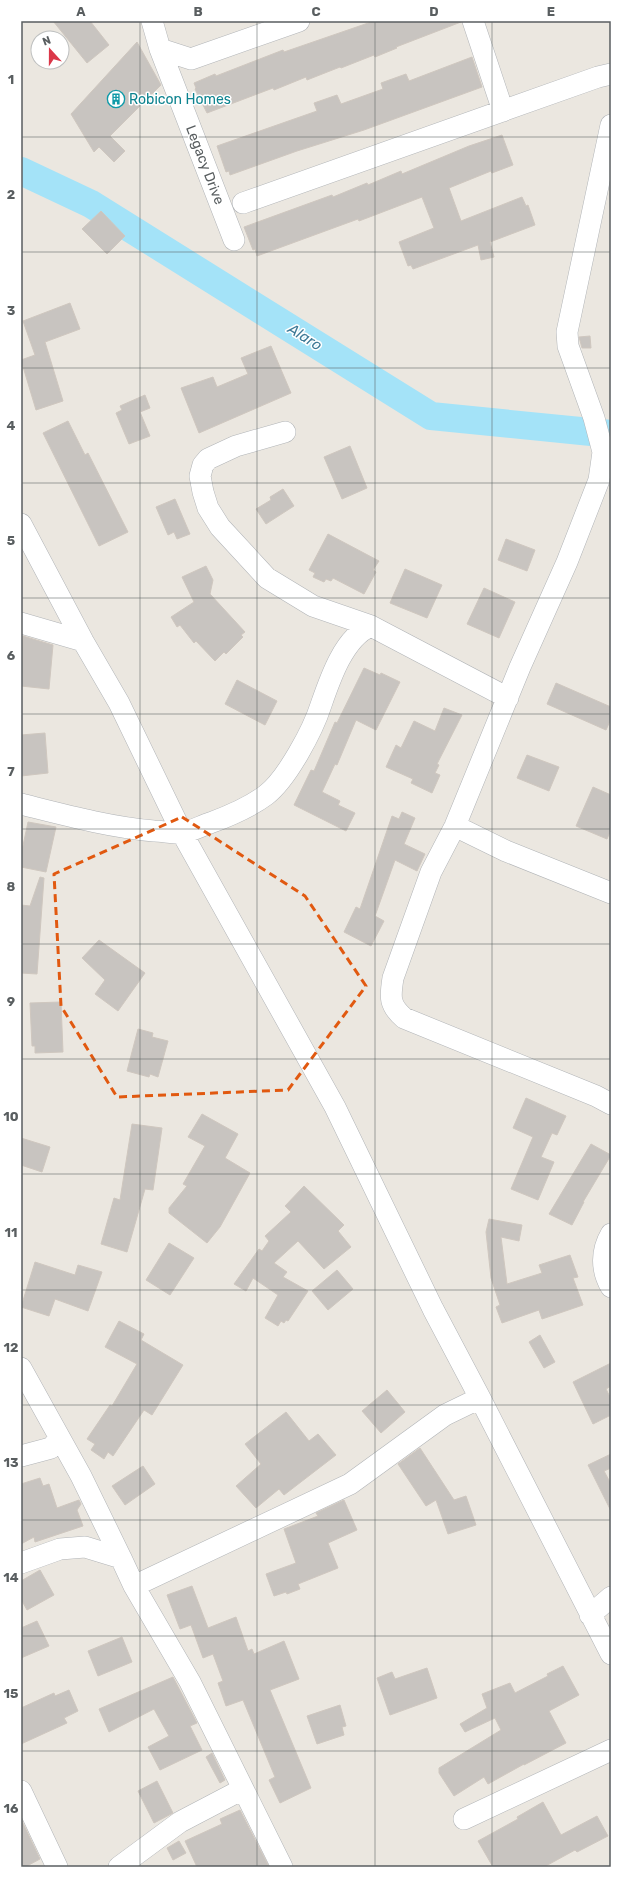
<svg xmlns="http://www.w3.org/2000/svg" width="632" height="1888" font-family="Rubik,sans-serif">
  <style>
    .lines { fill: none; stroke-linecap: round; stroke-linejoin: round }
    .river { stroke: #a4e3f8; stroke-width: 28 }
    .building { fill: #c8c4c0; stroke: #cfc7bf }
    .minor-casing { stroke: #b1b4b7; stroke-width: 22 }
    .minor { stroke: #fff; stroke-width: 21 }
    .marked { fill: none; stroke: #e15910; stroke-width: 3; stroke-dasharray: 8 5; stroke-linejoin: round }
    .grid { fill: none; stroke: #595e60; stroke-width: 1; stroke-opacity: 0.55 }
    .labels { text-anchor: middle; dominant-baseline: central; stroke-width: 3; stroke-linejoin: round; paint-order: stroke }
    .culture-label { font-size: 14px; fill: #0d838f; stroke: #fff; text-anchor: start }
    .street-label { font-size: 14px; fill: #595e60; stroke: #fff }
    .water-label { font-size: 15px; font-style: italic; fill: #3e7a97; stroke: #fff }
    .neatline { fill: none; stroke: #595e60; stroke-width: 1.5 }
    .grid-label { font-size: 13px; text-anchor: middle; font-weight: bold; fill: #595e60 }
  </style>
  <rect width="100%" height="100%" fill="#ebe7e0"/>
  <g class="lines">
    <!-- river -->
    <path class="river" d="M 21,171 L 91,204 L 431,416 L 611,434"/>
  </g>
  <!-- building -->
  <path class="building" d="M 53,21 L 90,21 L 109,45 L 87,63 Z
    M 374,21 L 461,21 L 461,22 L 396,47 L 397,48 L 375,57 L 374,55 L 341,68 L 340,67 L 307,80 L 306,77 L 274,90 L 273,88 L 207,113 L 195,89 L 196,88 L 194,83 L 215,74 L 216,76 L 283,50 L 284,52 Z
    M 137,42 L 161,85 L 110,136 L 125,151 L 114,162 L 99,147 L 94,152 L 71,114 Z
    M 472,57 L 482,87 L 364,130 L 297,151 L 230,175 L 229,171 L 226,172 L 217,146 L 317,111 L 314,103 L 337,95 L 341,104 L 383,89 L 381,83 L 406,74 L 409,81 Z
    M 502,135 L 513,165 L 492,173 L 491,171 L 449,188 L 461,221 L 522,197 L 526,206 L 528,205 L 535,225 L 490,242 L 494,257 L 481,260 L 478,245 L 413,269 L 411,265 L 408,266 L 399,242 L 434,228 L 422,197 L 359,221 L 358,219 L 257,256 L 255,249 L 253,250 L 244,227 L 332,195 L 333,197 L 367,183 L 368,185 L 401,171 L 402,174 L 469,146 Z
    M 101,211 L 125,236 L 107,254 L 82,229 Z
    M 70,303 L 80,329 L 45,342 L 63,401 L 36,410 L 21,360 L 35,355 L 23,321 Z
    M 590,336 L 591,348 L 582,348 L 579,337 Z
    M 271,346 L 291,393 L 199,433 L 181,388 L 213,377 L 217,387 L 248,374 L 241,358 Z
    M 145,395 L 150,408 L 140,412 L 150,436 L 129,444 L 116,413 L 122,410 L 120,406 Z
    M 68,421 L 85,455 L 88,453 L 128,532 L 99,546 L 43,433 Z
    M 350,446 L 367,488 L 342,499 L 324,457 Z
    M 283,489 L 294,506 L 266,524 L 256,509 L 271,500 L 270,497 Z
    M 175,499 L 190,534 L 177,539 L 174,532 L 168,535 L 156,507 Z
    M 328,534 L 379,561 L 373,570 L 376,572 L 364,594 L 333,578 L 331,581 L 326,579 L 324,582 L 313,577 L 315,573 L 309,570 Z
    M 506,539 L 535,550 L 527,571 L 498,560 Z
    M 206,566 L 213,580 L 210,594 L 245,632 L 241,635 L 243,637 L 226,654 L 224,652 L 215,661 L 196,641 L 194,643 L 180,625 L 177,627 L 171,617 L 194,602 L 182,577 Z
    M 405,569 L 442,585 L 427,618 L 390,603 Z
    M 484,588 L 515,602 L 499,638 L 467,624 Z
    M 23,636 L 53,645 L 49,689 L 21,686 Z
    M 364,668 L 380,675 L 381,673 L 400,682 L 376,730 L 356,720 L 337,765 L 335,764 L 322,792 L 340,801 L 338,805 L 355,813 L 346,831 L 294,805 L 311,770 L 314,771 L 335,722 L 337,723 Z
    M 237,680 L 277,701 L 265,725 L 225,704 Z
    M 556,683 L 611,707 L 611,719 L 606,730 L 547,704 Z
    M 444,708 L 462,715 L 437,764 L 439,765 L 435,773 L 440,775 L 432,793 L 411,783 L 413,779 L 386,767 L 396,745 L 401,748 L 414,721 L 435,731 Z
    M 45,733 L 48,773 L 21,776 L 21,735 Z
    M 527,755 L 559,767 L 549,791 L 517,778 Z
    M 593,787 L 611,795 L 611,830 L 607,839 L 576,826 Z
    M 402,812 L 415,818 L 404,844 L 425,854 L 417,871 L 395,860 L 375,916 L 384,921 L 371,946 L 344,932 L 356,907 L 360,909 L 392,816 L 399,819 Z
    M 28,822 L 56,827 L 46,872 L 21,867 L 21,855 Z
    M 40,877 L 44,878 L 37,974 L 21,973 L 21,905 L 30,906 Z
    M 99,940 L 145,973 L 118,1011 L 95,994 L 105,980 L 82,958 Z
    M 61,1002 L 63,1052 L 35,1053 L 35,1046 L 32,1046 L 30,1003 Z
    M 138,1029 L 153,1033 L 152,1037 L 168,1041 L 158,1077 L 150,1074 L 149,1077 L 127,1071 Z
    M 526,1098 L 566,1116 L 557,1135 L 552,1133 L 541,1157 L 554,1162 L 538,1200 L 511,1189 L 533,1137 L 513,1128 Z
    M 202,1114 L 238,1134 L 225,1158 L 250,1173 L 220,1227 L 207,1243 L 169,1213 L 169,1208 L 187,1186 L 183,1184 L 205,1146 L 188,1137 Z
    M 132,1124 L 162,1128 L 153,1190 L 145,1189 L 127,1252 L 101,1244 L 114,1198 L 120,1200 Z
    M 21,1138 L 50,1147 L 42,1172 L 21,1165 Z
    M 591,1144 L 611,1155 L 583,1202 L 584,1202 L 572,1225 L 549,1214 Z
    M 304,1186 L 344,1225 L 338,1231 L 351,1247 L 324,1269 L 298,1241 L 274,1263 L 287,1272 L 283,1277 L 308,1291 L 288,1321 L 286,1320 L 284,1323 L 281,1321 L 278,1326 L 265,1318 L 278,1295 L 253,1278 L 246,1291 L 234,1284 L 259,1249 L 262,1251 L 269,1241 L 265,1236 L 291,1212 L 285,1206 Z
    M 489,1219 L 522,1225 L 519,1241 L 501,1237 L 507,1284 L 542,1273 L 539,1265 L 570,1255 L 578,1277 L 573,1278 L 583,1305 L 542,1319 L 539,1310 L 502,1323 L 496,1307 L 500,1305 L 491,1278 L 486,1232 Z
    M 169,1243 L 194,1258 L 170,1295 L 146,1280 Z
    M 35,1262 L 75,1275 L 78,1265 L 102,1272 L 88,1311 L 55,1299 L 49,1316 L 21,1307 Z
    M 337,1270 L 353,1289 L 328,1310 L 312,1291 Z
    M 119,1321 L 144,1334 L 141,1340 L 183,1365 L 152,1415 L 144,1410 L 113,1456 L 108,1452 L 104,1459 L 91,1450 L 95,1444 L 87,1439 L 110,1405 L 112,1406 L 137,1364 L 105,1347 Z
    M 540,1335 L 555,1362 L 544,1368 L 529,1342 Z
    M 611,1363 L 611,1386 L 606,1389 L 611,1399 L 611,1415 L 593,1424 L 573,1382 Z
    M 387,1390 L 405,1412 L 381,1433 L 362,1411 Z
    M 286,1412 L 309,1441 L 318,1434 L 336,1455 L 284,1495 L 279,1489 L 256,1508 L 236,1486 L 261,1464 L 245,1444 Z
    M 420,1448 L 454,1500 L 466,1496 L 476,1525 L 448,1534 L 436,1500 L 426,1506 L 398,1464 Z
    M 611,1454 L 611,1468 L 604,1471 L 611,1484 L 611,1511 L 588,1465 Z
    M 143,1466 L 155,1484 L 125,1505 L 112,1486 Z
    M 40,1478 L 43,1486 L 49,1484 L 57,1508 L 79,1500 L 81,1504 L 77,1510 L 83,1526 L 35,1542 L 34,1537 L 21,1544 L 21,1484 Z
    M 344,1500 L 357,1530 L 328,1543 L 338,1568 L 298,1584 L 300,1589 L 287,1594 L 286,1592 L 274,1596 L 266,1574 L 296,1563 L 284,1529 L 318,1516 L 316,1513 Z
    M 40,1570 L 54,1595 L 27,1610 L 21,1599 L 21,1581 Z
    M 192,1586 L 208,1628 L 236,1617 L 248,1651 L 252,1649 L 254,1654 L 284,1641 L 299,1679 L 270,1690 L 311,1788 L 280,1803 L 269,1780 L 275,1777 L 243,1700 L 226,1706 L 218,1683 L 223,1681 L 213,1654 L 203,1658 L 191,1625 L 180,1629 L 167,1595 Z
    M 37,1621 L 49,1646 L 21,1658 L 21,1628 Z
    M 122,1637 L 132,1662 L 98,1676 L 88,1651 Z
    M 563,1666 L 579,1695 L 549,1711 L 566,1743 L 524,1765 L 524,1764 L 488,1784 L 484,1777 L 454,1796 L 439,1773 L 439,1768 L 501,1730 L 495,1718 L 465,1732 L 460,1724 L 487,1708 L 482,1694 L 510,1683 L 515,1693 L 548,1676 L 547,1674 Z
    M 427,1668 L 437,1698 L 390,1715 L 377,1678 L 392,1672 L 395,1679 Z
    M 173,1677 L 197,1723 L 190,1726 L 202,1750 L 160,1770 L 148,1747 L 169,1736 L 154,1709 L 109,1732 L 99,1709 Z
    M 69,1690 L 78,1711 L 64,1718 L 67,1723 L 21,1744 L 21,1708 L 54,1693 L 55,1696 Z
    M 340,1705 L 346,1726 L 342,1727 L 344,1735 L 317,1744 L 307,1716 Z
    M 212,1753 L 225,1780 L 220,1783 L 206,1757 Z
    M 157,1781 L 173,1813 L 154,1823 L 138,1791 Z
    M 543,1802 L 561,1835 L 597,1816 L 608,1836 L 577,1852 L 575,1850 L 544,1867 L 493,1867 L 478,1841 L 518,1819 L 517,1817 Z
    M 240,1810 L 269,1867 L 197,1867 L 185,1841 L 222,1824 L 220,1819 Z
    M 21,1819 L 40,1859 L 25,1867 L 21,1867 Z
    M 179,1841 L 186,1853 L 173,1860 L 167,1848 Z"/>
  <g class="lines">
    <defs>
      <path id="minor" d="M 152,21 L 160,49 L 234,240
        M 473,21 L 503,111
        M 160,49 L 191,59 L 299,21
        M 611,125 L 567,332 L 568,346 L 594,418 L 603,452 L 599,480 L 567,562 L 520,667 L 455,826 L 431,872 L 393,978 C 390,997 389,1005 404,1018 L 596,1096 L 611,1104
        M 243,203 L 598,77 L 611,74
        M 285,432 L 236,446 L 208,459 L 203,465 L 200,476 L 203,492 L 208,508 L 220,527 L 267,578 L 313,606 L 371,626 L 508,698
        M 21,524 L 83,641 L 119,703 L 182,833 L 335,1107 L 433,1309 L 480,1398 L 611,1654
        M 21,623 L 83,641
        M 21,804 C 65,815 109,827 154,831 C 163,831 173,834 181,833 C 190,832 201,826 210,823 C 229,816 250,807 266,795 C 287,779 313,730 321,705 C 330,679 344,637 371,626
        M 455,826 L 506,851 L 611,893
        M 611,1234 C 601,1251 601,1270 611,1287
        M 21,1368 L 81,1476 L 121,1558
        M 21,1456 L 51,1448 L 59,1439
        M 21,1563 L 60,1549 L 85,1547 L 121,1558 L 134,1586 L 190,1682 L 282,1867
        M 134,1586 L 350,1484 L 445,1415 L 480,1398
        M 590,1615 L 611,1597
        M 21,1791 L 57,1867
        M 464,1819 L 611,1750
        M 119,1867 L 180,1822 L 243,1789"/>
    </defs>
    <!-- minor casing -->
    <use href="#minor" class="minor-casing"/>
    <!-- minor -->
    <use href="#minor" class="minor"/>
  </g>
  <!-- marked area -->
  <path class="marked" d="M 182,817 L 305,896 L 366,986 L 288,1090 L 117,1097 L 61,1006 L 54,874 Z"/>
  <!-- grid -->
  <path class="grid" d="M 140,21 L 140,1867M 257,21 L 257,1867M 375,21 L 375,1867M 492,21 L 492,1867M 21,137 L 611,137M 21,252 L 611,252M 21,368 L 611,368M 21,483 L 611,483M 21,598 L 611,598M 21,714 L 611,714M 21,829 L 611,829M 21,944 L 611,944M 21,1059 L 611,1059M 21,1174 L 611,1174M 21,1290 L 611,1290M 21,1405 L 611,1405M 21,1520 L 611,1520M 21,1636 L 611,1636M 21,1751 L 611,1751"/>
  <!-- icons -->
  <defs>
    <symbol id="building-ring" viewBox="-11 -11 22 22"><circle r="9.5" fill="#fff" stroke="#0f9aa8" stroke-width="1.5"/><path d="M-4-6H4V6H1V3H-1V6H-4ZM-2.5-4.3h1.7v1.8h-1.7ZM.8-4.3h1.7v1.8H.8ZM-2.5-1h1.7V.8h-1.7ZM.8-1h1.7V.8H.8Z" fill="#0f9aa8"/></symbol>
  </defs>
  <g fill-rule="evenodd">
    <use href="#building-ring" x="106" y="89" width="20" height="20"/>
  </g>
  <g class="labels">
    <!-- culture labels -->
    <g class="culture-label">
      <text x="129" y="99">Robicon Homes</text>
    </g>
    <!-- street labels -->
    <g class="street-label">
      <text transform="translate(205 165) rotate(69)">Legacy Drive</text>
    </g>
    <!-- water labels -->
    <g class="water-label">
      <text transform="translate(305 337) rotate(32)">Alaro</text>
    </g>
  </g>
  <!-- border -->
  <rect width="632" height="1888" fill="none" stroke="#ffffff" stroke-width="44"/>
  <!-- north arrow -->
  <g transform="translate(50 50) rotate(339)"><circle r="19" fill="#ffffff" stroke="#bdbfbf"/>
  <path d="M0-3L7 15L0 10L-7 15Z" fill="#db3749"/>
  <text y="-6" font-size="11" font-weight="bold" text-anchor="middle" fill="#595e60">N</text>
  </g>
  <rect x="22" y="22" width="588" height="1844" class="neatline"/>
  <g class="grid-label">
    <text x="81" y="16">A</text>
    <text x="198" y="16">B</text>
    <text x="316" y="16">C</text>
    <text x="434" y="16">D</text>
    <text x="551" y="16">E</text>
    <text x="11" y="84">1</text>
    <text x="11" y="199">2</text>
    <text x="11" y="315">3</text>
    <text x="11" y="430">4</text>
    <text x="11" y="545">5</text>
    <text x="11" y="660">6</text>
    <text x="11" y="776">7</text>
    <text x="11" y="891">8</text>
    <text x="11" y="1006">9</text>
    <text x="11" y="1121">10</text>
    <text x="11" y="1237">11</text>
    <text x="11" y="1352">12</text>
    <text x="11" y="1467">13</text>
    <text x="11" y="1582">14</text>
    <text x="11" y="1698">15</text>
    <text x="11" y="1813">16</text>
  </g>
</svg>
